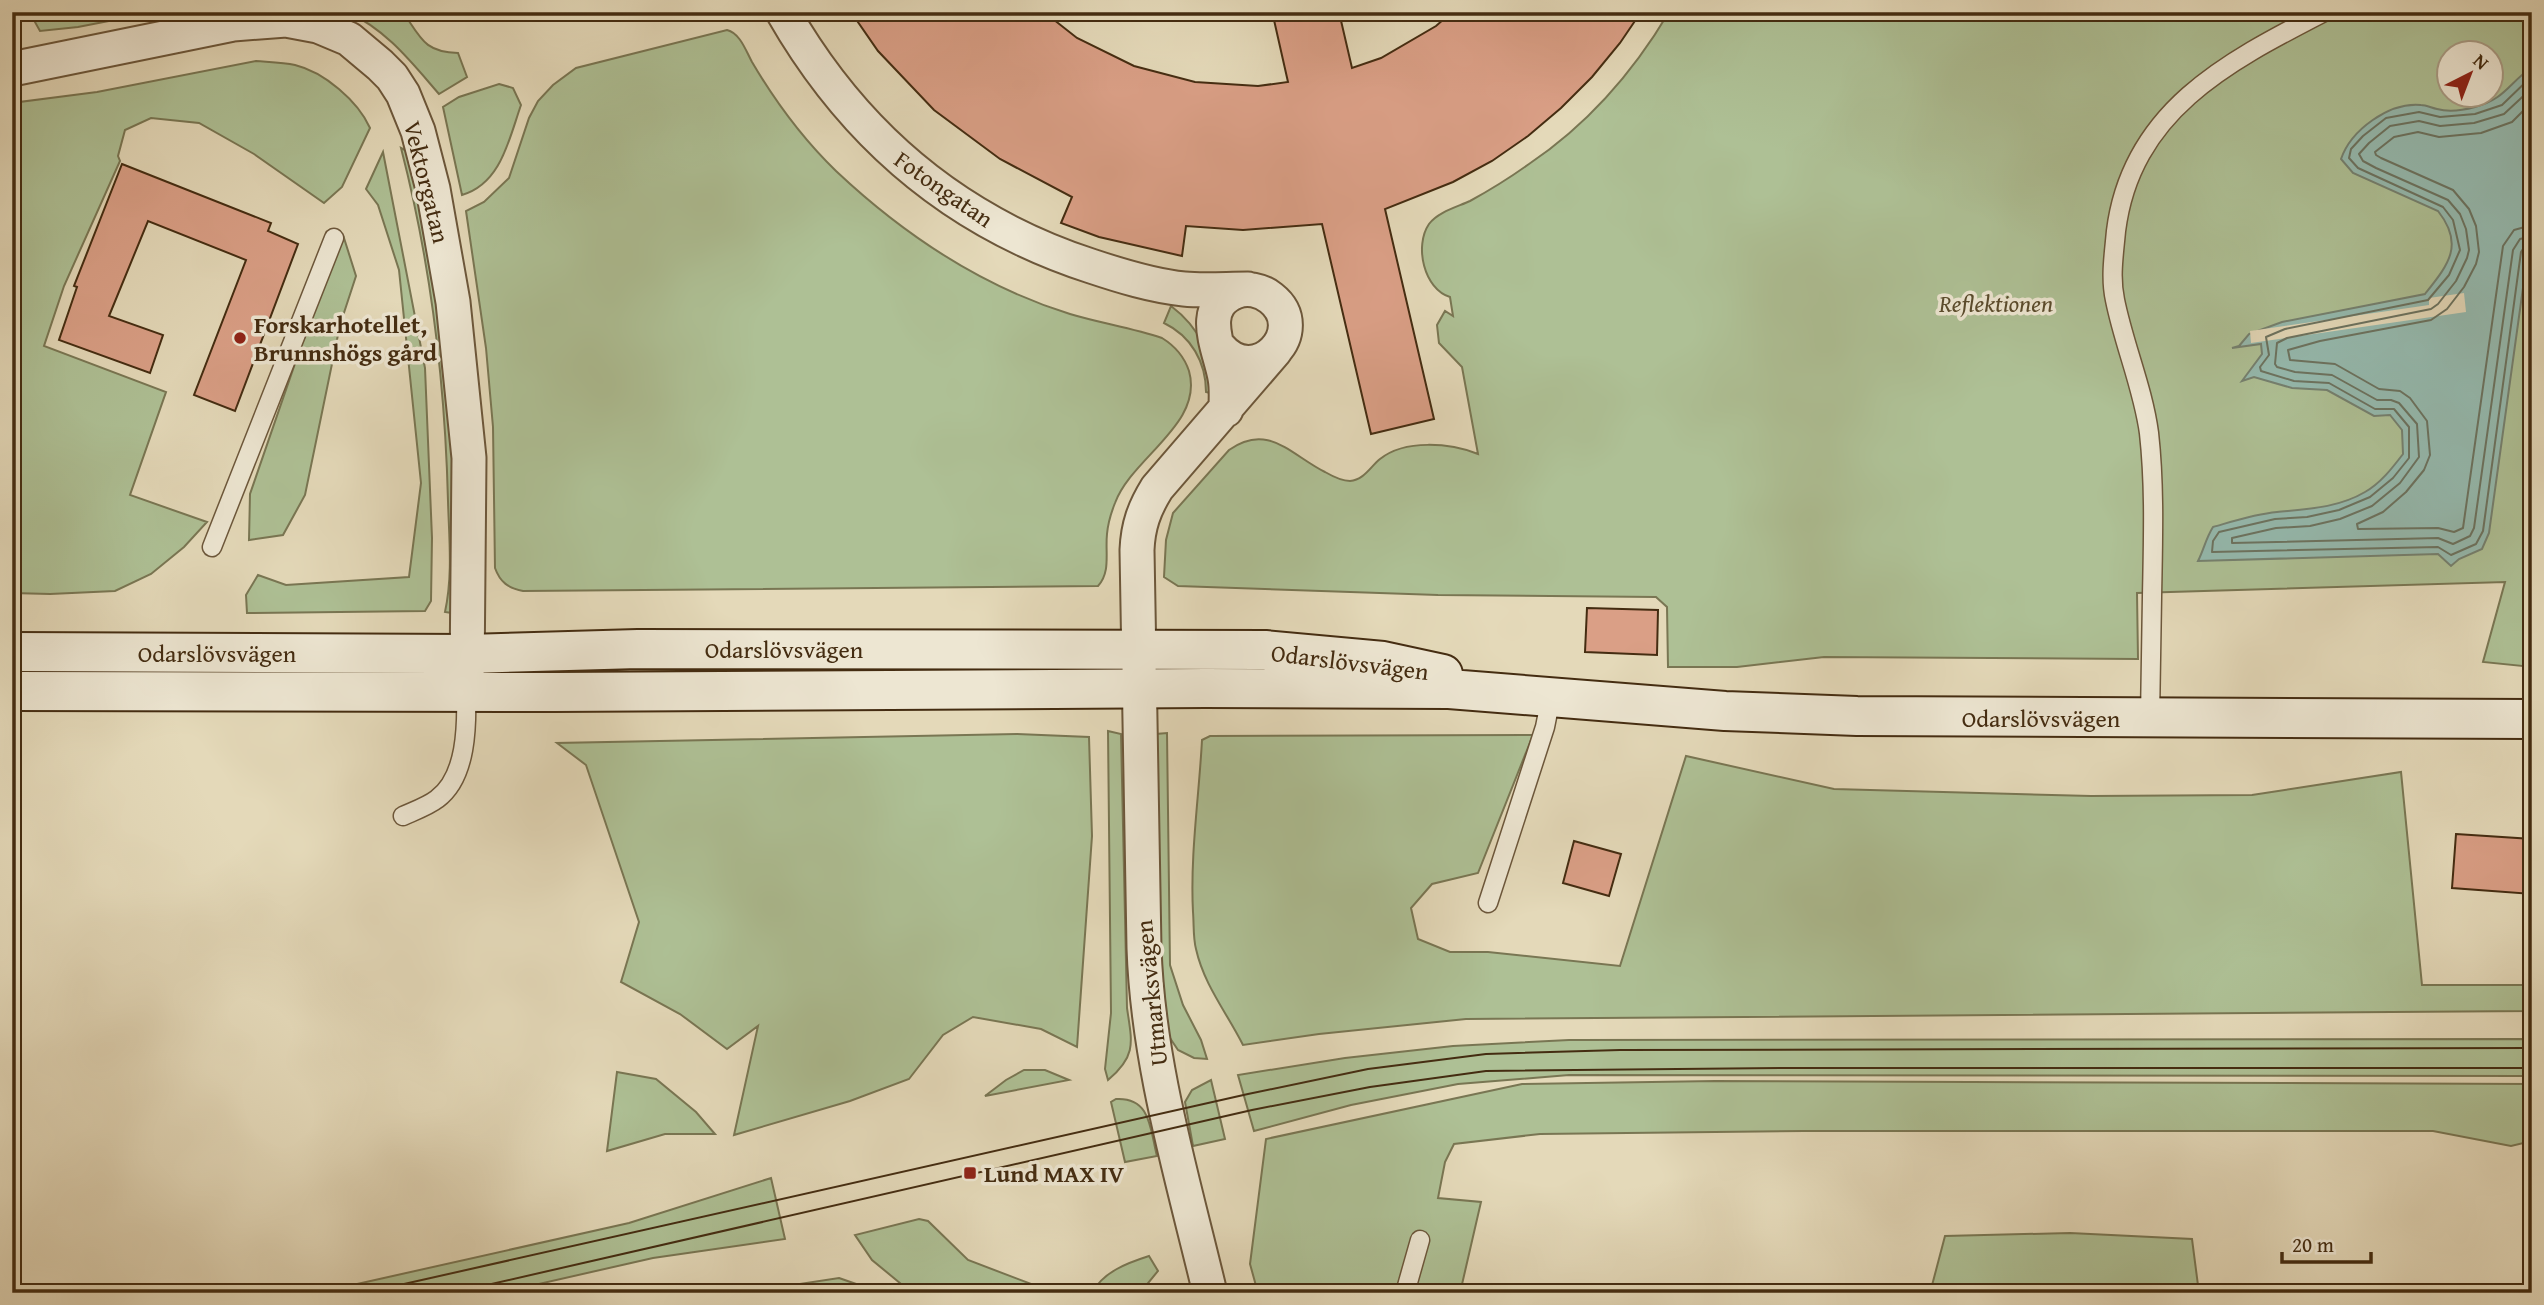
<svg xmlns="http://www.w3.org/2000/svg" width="2544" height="1305" font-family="'Gentium Book Plus',serif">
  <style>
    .green { fill: #aec095; stroke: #797653; stroke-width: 2; fill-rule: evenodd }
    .water { fill: #95baaf; stroke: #758170; stroke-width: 2 }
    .pier { fill: #e4d9b9 }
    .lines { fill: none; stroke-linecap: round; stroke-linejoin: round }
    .shore { stroke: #6c7360; stroke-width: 2 }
    .building { fill: #da9f86; stroke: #442c11; stroke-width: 2 }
    .service-casing { stroke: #6c573b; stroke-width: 21 }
    .minor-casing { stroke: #6c573b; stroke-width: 37 }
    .secondary-casing { stroke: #442c11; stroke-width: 42 }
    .service { stroke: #ede6d2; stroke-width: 18 }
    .minor { stroke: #ede6d2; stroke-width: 33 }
    .secondary { stroke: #ede6d2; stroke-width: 38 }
    .tram { stroke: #442c11; stroke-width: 2 }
    .poi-dot { fill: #8f2418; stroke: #ede6d2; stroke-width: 2.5 }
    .labels { text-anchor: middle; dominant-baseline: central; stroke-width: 7; stroke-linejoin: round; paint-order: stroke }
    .street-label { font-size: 24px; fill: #442c11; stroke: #ede6d2 }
    .park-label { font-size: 24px; font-style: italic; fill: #594a2b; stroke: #ede6d2 }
    .poi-label { font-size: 24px; font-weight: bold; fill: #442c11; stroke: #ede6d2; text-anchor: start }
  </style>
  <rect width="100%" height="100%" fill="#e4d9b9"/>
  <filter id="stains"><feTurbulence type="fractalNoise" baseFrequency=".00286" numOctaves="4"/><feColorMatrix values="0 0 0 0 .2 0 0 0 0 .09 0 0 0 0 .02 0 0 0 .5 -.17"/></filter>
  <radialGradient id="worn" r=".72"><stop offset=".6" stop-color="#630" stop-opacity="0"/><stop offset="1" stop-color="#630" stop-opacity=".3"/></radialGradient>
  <!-- green -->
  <path class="green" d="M 32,12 L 155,12 L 78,27 L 40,31 L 31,15 Z
    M 347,12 L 403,12 C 421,38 424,52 458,53 L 467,77 L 439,94 C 412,63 386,29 347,12 Z
    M 1669,12 L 2532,12 L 2532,667 L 2483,662 L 2505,582 L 2137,593 L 2138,659 L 1824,657 L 1737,667 L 1668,667 L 1667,607 L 1656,597 L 1438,595 L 1178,586 L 1164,577 L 1166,540 L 1173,513 L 1229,450 C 1268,422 1291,455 1325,472 C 1332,476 1342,481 1350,481 C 1364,480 1371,466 1380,459 C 1405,439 1450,443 1478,454 L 1462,367 L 1439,343 L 1437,325 L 1445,311 L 1453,316 L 1450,297 C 1424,289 1414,246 1429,224 C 1438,212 1457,207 1470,201 C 1490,190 1511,177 1529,164 C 1587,125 1634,71 1669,12 ZM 2450,52 L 2492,52 L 2492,94 L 2450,94 Z
    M 727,30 C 740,33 746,51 752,62 C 775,101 803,139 836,171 C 904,235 980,286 1070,314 C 1100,323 1132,328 1162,338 C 1175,346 1184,356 1189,371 C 1204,424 1132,457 1115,503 C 1111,513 1108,523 1107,534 C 1105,552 1111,572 1098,586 L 523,591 C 508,588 500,582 495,568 L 493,427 L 486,348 L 466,211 L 484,202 L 509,178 L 529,118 L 538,101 L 553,85 L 576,68 Z
    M 256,61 C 269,62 283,62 295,65 C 324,72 358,101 370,128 L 342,187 L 324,203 L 254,154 L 199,123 L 151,118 L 125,130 L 118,156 L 120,161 L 64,286 L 44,346 L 166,392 L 130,495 L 207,522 L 184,547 L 151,574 L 115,591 L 50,594 L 12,593 L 12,103 L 97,92 Z
    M 499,84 L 513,88 L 521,105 C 509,139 501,184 462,195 L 443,107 L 459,97 Z
    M 401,148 L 409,152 L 438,270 L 457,459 L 452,613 L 445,612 C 453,575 449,538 448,501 C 445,382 431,264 401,148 Z
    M 383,152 L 425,368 L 432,538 L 431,601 L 425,611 L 247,613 L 246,595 L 258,575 L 286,585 L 409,577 L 421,483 L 399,270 L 378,205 L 366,189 Z
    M 344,238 L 356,276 L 340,325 L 305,495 L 283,535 L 249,540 L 250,494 L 328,268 Z
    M 1171,306 C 1199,327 1216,359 1210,393 L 1206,392 C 1206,362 1191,336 1164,323 Z
    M 1108,731 L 1121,734 L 1127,1008 C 1132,1042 1137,1056 1108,1080 L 1105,1069 L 1111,1013 Z
    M 1167,733 L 1170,965 L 1183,1005 L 1201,1040 L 1207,1059 L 1194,1058 L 1178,1050 L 1166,1032 L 1155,987 L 1156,734 Z
    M 1017,734 L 1089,737 L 1092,836 L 1077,1047 L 1041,1029 L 973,1017 L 943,1035 L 909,1079 L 850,1101 L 734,1135 L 758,1026 L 727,1049 L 680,1014 L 621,982 L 639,922 L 586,765 L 557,743 Z
    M 1533,735 L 1478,873 L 1432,884 L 1411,908 L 1418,939 L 1450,952 L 1488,952 L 1620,966 L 1686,756 L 1834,789 L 2091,796 L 2252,795 L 2401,772 L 2422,985 L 2532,985 L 2532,1011 L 1466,1019 L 1319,1034 L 1243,1045 C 1227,1013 1204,985 1196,949 C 1193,938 1194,924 1193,912 C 1190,855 1199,797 1202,740 L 1210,736 Z
    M 2532,1039 L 2532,1076 L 1569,1075 L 1458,1084 L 1351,1105 L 1254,1131 L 1238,1075 L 1345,1058 L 1453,1046 L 1569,1040 Z
    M 1024,1070 L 1045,1070 L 1069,1080 L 985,1096 L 1006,1080 Z
    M 617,1072 L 656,1079 L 696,1112 L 715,1134 L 665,1134 L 607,1151 Z
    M 1211,1080 L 1225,1139 L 1193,1146 L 1185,1102 L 1192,1090 Z
    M 1715,1081 L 2532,1084 L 2532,1141 L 2511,1146 L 2433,1131 L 1804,1131 L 1540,1134 L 1454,1144 L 1445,1162 L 1438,1198 L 1481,1202 L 1460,1293 L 1258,1293 L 1250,1264 L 1266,1139 L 1522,1084 Z
    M 1116,1099 C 1151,1097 1150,1129 1157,1156 L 1125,1162 L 1111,1102 Z
    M 771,1178 L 785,1239 L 653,1258 L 499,1293 L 317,1293 L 629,1223 Z
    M 919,1219 L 928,1221 L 968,1260 L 1039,1287 L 1058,1287 L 1058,1293 L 912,1293 L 872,1260 L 855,1235 Z
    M 2070,1233 L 2192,1239 L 2199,1293 L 1930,1293 L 1945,1236 Z
    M 1149,1256 L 1158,1271 L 1140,1293 L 1092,1293 C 1103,1272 1127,1263 1149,1256 Z
    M 839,1278 L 882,1293 L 741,1293 L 747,1292 Z"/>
  <!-- water -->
  <path class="water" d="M 2532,67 L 2532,223 L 2489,533 L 2482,549 L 2459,559 L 2451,566 L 2438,554 L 2198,561 C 2204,549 2206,538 2213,527 C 2234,521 2255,514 2277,512 C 2307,509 2338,508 2365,492 C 2381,483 2393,467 2403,454 L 2402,430 L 2390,415 L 2374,416 L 2327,390 L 2292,388 L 2254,377 L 2242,381 L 2262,354 L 2261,344 L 2232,348 L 2239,346 L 2249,334 L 2282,322 L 2425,294 C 2448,265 2465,245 2438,211 L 2353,173 L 2341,159 C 2351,130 2389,102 2421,105 C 2426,105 2432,108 2437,109 C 2448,112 2464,110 2475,107 C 2505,99 2508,84 2532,67 Z"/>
  <!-- pier -->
  <path class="pier" d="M 2464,293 L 2466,312 L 2251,343 L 2250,331 L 2429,305 L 2429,298 Z"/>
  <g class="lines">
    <!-- shore -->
    <path class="shore" d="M 2532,76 L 2502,105 L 2475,114 L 2440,117 L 2419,112 L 2386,118 L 2363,136 L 2351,149 L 2349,158 L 2358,168 L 2443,207 L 2453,220 L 2460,250 L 2449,275 L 2428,300 L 2285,329 L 2266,337 L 2269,355 L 2260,367 L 2261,371 L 2294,381 L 2329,383 L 2375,409 L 2394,409 L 2409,427 L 2409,458 L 2393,478 L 2370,497 L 2339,510 L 2307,517 L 2275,519 L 2219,532 L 2213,541 L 2212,552 L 2438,547 L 2451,555 L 2476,544 L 2483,531 L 2521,252 L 2525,246 L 2532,245
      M 2532,88 L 2504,114 L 2474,123 L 2440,126 L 2419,121 L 2390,126 L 2369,143 L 2359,154 L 2363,161 L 2376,168 L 2448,200 L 2460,214 L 2466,229 L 2469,250 L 2467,258 L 2456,281 L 2438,304 L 2431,309 L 2287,338 L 2277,343 L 2275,364 L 2277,367 L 2295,372 L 2332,375 L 2377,400 L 2391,400 L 2399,403 L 2417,424 L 2419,457 L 2400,483 L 2372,506 L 2340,519 L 2310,526 L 2276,528 L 2232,538 L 2232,543 L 2438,538 L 2453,544 L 2470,536 L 2474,528 L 2513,250 L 2520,239 L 2532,236
      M 2532,102 L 2512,122 L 2481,133 L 2439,137 L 2418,132 L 2394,137 L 2375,152 L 2376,155 L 2381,158 L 2453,190 L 2469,209 L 2476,226 L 2479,252 L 2476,264 L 2464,287 L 2447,309 L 2431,320 L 2320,341 L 2288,350 L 2290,360 L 2335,364 L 2379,389 L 2400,391 L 2410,398 L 2427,421 L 2430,455 L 2424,470 L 2406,492 L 2383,512 L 2357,524 L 2358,529 L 2438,528 L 2454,532 L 2463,528 L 2503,246 L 2514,230 L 2532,225"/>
  </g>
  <!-- building -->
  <path class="building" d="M 851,12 L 1044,12 L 1077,38 L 1134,66 L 1195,82 L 1258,86 L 1288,82 L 1274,20 L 1307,12 L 1339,12 L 1352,68 L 1381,58 L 1436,26 L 1452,12 L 1641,12 L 1620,43 L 1592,77 L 1561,108 L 1528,136 L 1492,161 L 1453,182 L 1385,209 L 1434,419 L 1371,434 L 1322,224 L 1243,230 L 1186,226 L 1182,256 L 1099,237 L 1061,223 L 1072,197 L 1000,159 L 934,110 L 878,51 Z
    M 122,164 L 271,223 L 268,231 L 298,244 L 235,411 L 194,395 L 246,260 L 148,221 L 109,316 L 163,335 L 150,373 L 59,340 L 77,287 L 74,286 Z
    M 1587,608 L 1658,610 L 1657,655 L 1585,652 Z
    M 2456,834 L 2532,839 L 2532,894 L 2452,888 Z
    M 1574,841 L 1621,854 L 1609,896 L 1563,883 Z"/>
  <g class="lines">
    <defs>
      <path id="service" d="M 212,547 L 334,238
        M 2150,718 C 2151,678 2151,637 2152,597 C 2153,542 2155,487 2149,433 C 2143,388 2124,345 2115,300 C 2110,277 2114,254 2116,231 C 2131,111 2227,62 2324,12
        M 403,816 C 414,811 428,806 437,799 C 467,777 467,725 466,692
        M 1488,903 L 1545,727 L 1551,697
        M 1405,1293 L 1420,1240"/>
      <path id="minor" d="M 783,12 C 854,136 956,222 1091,266 C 1121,276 1153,286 1184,289 C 1205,291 1227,289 1248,289
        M 12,69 L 233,24 L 286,20 L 318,26 L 349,39 L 380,65 L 392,77 L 403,94 L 418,131 L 433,189 L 453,302 L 469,458 L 467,679
        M 1219,347 C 1256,391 1312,330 1271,298 C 1261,290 1247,287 1235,292 C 1197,308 1220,349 1225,378 C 1227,388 1226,399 1226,410
        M 1210,1293 C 1183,1179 1148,1065 1144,948 L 1137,550 C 1138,526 1144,509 1157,488 L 1275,351"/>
      <path id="secondary" d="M 12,652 L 468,654 L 638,649 L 1265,650 L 1383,661 L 1443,674
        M 12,691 L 555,692 L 1205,688 L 1449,689 L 1725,711 L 1857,716 L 2532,719"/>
    </defs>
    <!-- service casing -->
    <use href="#service" class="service-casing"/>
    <!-- minor casing -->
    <use href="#minor" class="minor-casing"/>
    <!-- secondary casing -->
    <use href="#secondary" class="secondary-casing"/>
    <!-- service -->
    <use href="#service" class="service"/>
    <!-- minor -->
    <use href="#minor" class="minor"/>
    <!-- secondary -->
    <use href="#secondary" class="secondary"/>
    <!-- tram -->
    <path class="tram" d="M 364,1293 L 1248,1094 L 1368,1069 L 1486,1054 L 1620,1050 L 2532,1048
      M 452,1293 L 1252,1110 L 1370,1087 L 1486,1071 L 1783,1068 L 2532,1068"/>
  </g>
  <!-- markers -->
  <g class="poi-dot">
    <circle cx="240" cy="338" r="7"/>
    <rect x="963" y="1166" width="14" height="14" rx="3.5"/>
  </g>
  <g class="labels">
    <!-- street labels -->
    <g class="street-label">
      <text transform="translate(427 182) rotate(76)">Vektorgatan</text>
      <text transform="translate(944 189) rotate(35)">Fotongatan</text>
      <text x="784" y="649">Odarslövsvägen</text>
      <text x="217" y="653">Odarslövsvägen</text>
      <text transform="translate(1350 662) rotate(7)">Odarslövsvägen</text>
      <text x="2041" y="718">Odarslövsvägen</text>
      <text transform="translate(1151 993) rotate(-96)">Utmarksvägen</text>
    </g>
    <!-- park labels -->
    <g class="park-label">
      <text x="1996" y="303">Reflektionen</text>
    </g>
    <!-- poi labels -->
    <g class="poi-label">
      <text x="254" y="324">Forskarhotellet,<tspan x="254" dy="28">Brunnshögs gård</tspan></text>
      <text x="984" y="1173">Lund MAX IV</text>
    </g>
  </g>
  <!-- margin -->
  <rect width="2544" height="1305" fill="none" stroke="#e4d9b9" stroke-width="42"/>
  <rect x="14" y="14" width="2516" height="1277" fill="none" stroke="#442c11" stroke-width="3.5"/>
  <rect x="21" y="21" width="2502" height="1263" fill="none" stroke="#442c11" stroke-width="2"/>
  <!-- north arrow -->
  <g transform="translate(2470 74) rotate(42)"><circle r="33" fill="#ede6d2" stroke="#a99c85" stroke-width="2"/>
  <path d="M0-5L12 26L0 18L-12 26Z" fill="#8f2418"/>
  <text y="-10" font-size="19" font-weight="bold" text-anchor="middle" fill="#442c11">N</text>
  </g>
  <!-- scale -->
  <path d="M2282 1252v10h89v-10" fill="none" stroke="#442c11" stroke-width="3.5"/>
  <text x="2292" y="1252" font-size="21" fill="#442c11" stroke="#ede6d2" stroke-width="5" paint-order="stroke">20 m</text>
  <rect width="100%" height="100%" filter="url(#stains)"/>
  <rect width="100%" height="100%" fill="url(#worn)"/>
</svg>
